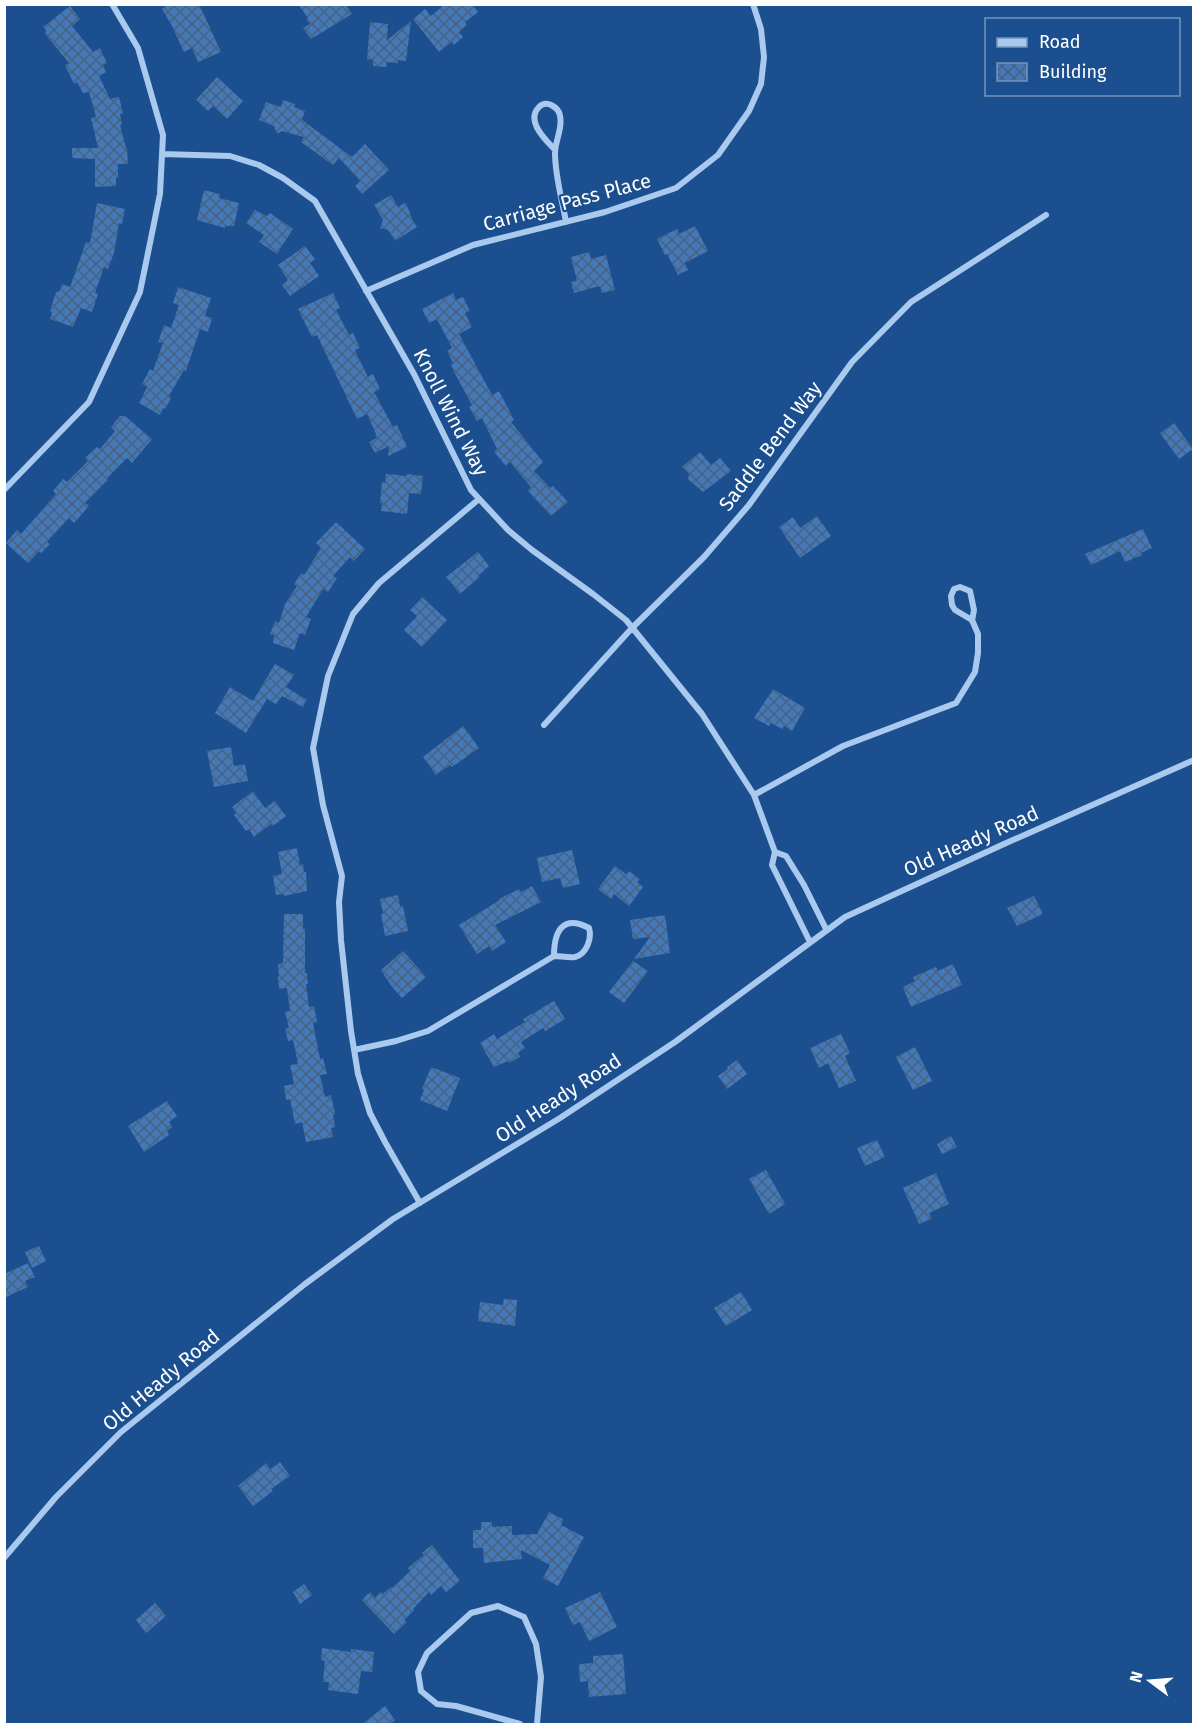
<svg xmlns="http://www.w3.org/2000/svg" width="1198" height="1729" font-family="'Fira Sans',sans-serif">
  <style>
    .building { fill: url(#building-cross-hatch) }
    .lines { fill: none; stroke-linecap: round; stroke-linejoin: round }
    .minor { stroke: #a9c9ee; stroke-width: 6 }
    .labels { text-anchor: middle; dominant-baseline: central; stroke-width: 4.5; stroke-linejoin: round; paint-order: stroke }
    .street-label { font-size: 20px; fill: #fff; stroke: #1b4f8f }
  </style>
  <defs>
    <pattern id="building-cross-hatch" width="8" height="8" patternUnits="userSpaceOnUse" patternTransform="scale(1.5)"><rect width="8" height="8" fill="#4478b7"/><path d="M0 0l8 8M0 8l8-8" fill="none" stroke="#486282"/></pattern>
  </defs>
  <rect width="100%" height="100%" fill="#1b4f8f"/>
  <!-- building -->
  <path class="building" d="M 169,4 L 199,4 L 221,52 L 198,62 L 192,48 L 184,52 L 172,26 L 162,9 Z
    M 298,4 L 345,4 L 352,14 L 311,39 L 303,28 L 310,24 L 306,19 L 308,18 Z
    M 445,4 L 472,4 L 478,12 L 465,22 L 467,25 L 459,32 L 463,37 L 454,45 L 452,42 L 439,52 L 413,19 L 425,9 L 431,16 Z
    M 70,6 L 80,19 L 72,26 L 93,52 L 100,48 L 107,63 L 103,65 L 106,72 L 99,76 L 110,99 L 119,97 L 123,113 L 120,114 L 122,124 L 120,125 L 126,148 L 127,148 L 128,164 L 118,164 L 118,178 L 116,178 L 116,186 L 95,187 L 95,159 L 72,158 L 72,148 L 98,148 L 91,118 L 96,117 L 89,92 L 83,93 L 77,82 L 74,84 L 65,65 L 69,63 L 45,34 L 46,30 L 43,27 Z
    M 411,21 L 406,61 L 398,60 L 398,63 L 387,62 L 386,67 L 373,66 L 373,60 L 367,59 L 370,22 L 388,24 L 387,40 Z
    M 217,77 L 243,101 L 227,119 L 213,106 L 208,111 L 196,100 Z
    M 283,100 L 295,104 L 294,107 L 305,111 L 302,120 L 352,157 L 365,144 L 389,170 L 362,194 L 355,186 L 360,181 L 339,158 L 333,165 L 301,142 L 304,137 L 282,131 L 277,134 L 274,126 L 259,120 L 266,102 L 281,107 Z
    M 204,190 L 220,194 L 219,198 L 239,203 L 234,226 L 225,226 L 225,228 L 197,220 Z
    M 391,195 L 398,207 L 405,203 L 411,214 L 410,215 L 417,227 L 395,241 L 388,230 L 380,228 L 383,220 L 374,205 Z
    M 97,203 L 125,209 L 122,224 L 119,223 L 114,253 L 108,269 L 104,267 L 95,293 L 98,294 L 92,312 L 81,308 L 73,327 L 50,319 L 52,312 L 50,311 L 56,292 L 59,292 L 62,284 L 70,287 L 86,242 L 90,243 Z
    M 255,210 L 267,216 L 270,213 L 293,229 L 277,254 L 259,242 L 264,235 L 246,223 Z
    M 695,226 L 708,251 L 685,263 L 688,270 L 678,275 L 667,254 L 665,255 L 657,239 L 677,229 L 679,234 Z
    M 305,246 L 315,259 L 310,263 L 319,276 L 290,296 L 282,285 L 288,280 L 278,265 Z
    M 589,252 L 591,259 L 606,255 L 615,290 L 602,293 L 600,287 L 596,287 L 574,293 L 571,282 L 577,281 L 571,257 Z
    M 178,287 L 211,298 L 205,316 L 212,318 L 208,332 L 200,329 L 186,371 L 184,370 L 169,396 L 171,398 L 165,409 L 163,408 L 160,415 L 139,403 L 147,387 L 142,384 L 150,369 L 153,371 L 163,343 L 158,342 L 164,325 L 171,328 L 179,305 L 173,303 Z
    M 333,293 L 340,308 L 336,310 L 349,335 L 353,333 L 360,348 L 355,350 L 356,353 L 368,377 L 373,374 L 380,389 L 374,392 L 393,427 L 397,425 L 407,447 L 388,456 L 389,446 L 375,453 L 369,442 L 377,438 L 375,435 L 376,434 L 367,414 L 357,419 L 317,335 L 312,337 L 298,309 Z
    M 453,293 L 456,300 L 463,297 L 470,311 L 465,313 L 472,327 L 459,334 L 492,395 L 499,391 L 514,420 L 511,422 L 543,462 L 534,471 L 550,488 L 553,486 L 568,502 L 551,516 L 528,491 L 531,487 L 510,462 L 506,466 L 494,452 L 497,449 L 482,418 L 477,421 L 469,407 L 472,405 L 454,372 L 451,364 L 453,363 L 447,351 L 452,348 L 437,319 L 429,323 L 422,309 Z
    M 120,416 L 125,416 L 152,439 L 132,463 L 127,458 L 107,478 L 108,480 L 85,503 L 89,506 L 74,523 L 69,518 L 47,542 L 50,544 L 41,553 L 39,551 L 28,563 L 6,543 L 17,530 L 21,534 L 56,494 L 53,491 L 63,479 L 67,482 L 88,461 L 85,458 L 97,447 L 100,449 L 115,431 L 111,427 Z
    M 1174,423 L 1193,449 L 1179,459 L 1160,433 Z
    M 700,452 L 711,465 L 720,458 L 731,471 L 703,492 L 688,479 L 689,474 L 682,467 Z
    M 386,474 L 407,476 L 407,474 L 423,476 L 421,494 L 409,493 L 407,514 L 381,511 L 382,503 L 380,503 L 382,482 L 385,483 Z
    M 817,516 L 831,536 L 800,558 L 779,527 L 793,517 L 800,528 Z
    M 336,522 L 365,549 L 354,561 L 350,557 L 333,576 L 337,578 L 328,592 L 323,589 L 306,617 L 311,619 L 305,635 L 300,633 L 294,650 L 273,643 L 274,635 L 270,634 L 275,621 L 279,623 L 285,604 L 297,586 L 294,584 L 301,573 L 304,575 L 321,548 L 316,543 Z
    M 1143,529 L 1152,548 L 1141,553 L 1142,555 L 1125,562 L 1120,551 L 1091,565 L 1085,554 Z
    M 478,552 L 489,566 L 478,576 L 480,577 L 460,594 L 446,577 Z
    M 422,597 L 447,620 L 422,647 L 404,630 L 417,616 L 410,610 Z
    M 275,664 L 294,675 L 286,687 L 307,700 L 303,707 L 282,696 L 276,704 L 267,699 L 246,733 L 215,713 L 230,687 L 253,701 Z
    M 773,689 L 805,708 L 792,731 L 784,726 L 782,729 L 771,723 L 769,726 L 754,718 Z
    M 463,726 L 479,748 L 452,767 L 450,765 L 436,775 L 423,757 Z
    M 231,747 L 234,766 L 245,764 L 248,781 L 214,787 L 207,751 Z
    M 253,791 L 265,808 L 275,801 L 286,816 L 273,826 L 271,824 L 254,837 L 249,829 L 246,831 L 234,815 L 236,813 L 232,807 Z
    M 297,848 L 300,865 L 303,864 L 304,872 L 306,872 L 307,891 L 284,896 L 284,894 L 276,895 L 273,876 L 282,874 L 278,852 Z
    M 572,850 L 580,884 L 563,888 L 560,878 L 542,882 L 537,858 Z
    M 615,866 L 626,874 L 629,871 L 640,879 L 637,882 L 643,887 L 629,906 L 614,894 L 611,899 L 598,889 Z
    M 532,886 L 541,902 L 495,925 L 506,942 L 492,951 L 489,946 L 477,954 L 459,925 L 500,900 L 499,899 L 519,889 L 521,892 Z
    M 398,895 L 400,906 L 403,906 L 408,931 L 385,936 L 381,914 L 383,913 L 380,899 Z
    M 1034,896 L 1043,914 L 1017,926 L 1007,908 Z
    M 284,914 L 303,914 L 303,929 L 305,929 L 305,973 L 307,973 L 308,984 L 306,984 L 309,1007 L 314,1006 L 317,1022 L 313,1023 L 320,1059 L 323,1058 L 327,1074 L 320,1075 L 325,1097 L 331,1095 L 335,1114 L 333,1115 L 335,1127 L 331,1128 L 333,1137 L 306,1142 L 302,1122 L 295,1124 L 290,1099 L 286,1100 L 284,1086 L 294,1084 L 290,1065 L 298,1064 L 293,1040 L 288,1041 L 285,1029 L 289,1028 L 285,1012 L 290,1011 L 287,988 L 279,989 L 278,977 L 279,976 L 278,964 L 283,963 Z
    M 665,915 L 670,953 L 634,959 L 650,937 L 633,939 L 630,920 Z
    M 403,951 L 426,977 L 402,998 L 392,987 L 381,970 Z
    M 633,961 L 648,971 L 624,1003 L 609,992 Z
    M 953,964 L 962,985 L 911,1007 L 903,987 L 915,981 L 913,977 L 936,967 L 938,971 Z
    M 554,1001 L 565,1019 L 545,1031 L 543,1028 L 521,1042 L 525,1048 L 518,1053 L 520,1057 L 509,1063 L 508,1061 L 494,1067 L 480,1043 L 494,1034 L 497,1039 L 525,1022 L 523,1019 Z
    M 841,1034 L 850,1053 L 845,1056 L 856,1081 L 839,1088 L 828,1063 L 819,1068 L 810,1048 Z
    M 915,1047 L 932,1081 L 913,1090 L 896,1057 Z
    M 737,1060 L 747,1074 L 727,1089 L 718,1076 L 728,1069 L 727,1067 Z
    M 431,1067 L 460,1078 L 447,1111 L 420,1100 L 424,1090 L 422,1089 Z
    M 167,1101 L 177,1116 L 169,1122 L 172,1127 L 167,1131 L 169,1135 L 144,1152 L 128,1126 Z
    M 951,1136 L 957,1147 L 942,1154 L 937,1144 Z
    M 877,1140 L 885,1157 L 865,1166 L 857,1148 Z
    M 766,1170 L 785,1204 L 769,1214 L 749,1179 Z
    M 936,1173 L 949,1204 L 929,1213 L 932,1219 L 919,1224 L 903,1188 Z
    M 39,1246 L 46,1261 L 32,1268 L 25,1252 Z
    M 28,1263 L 35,1277 L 25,1281 L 28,1287 L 4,1298 L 4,1274 Z
    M 741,1292 L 752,1310 L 726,1326 L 714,1308 Z
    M 504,1299 L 517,1300 L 515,1326 L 478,1321 L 480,1302 L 503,1305 Z
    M 280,1462 L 290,1476 L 271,1489 L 273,1491 L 253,1506 L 238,1486 L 266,1463 L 270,1469 Z
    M 549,1512 L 563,1519 L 561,1525 L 584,1537 L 558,1586 L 543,1578 L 550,1565 L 521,1550 L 522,1559 L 484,1563 L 483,1548 L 473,1548 L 473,1530 L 481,1530 L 481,1522 L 492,1522 L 492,1527 L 512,1526 L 512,1535 L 537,1534 Z
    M 432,1545 L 460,1581 L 446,1592 L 441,1586 L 431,1595 L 429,1592 L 413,1609 L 414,1610 L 404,1620 L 407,1622 L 394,1634 L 362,1600 L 370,1592 L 375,1598 L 381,1592 L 383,1594 L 391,1587 L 392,1588 L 410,1571 L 408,1568 L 424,1555 L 422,1553 Z
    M 304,1584 L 312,1595 L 300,1604 L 293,1592 Z
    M 600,1592 L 617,1627 L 589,1641 L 580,1622 L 573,1625 L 565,1608 Z
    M 155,1603 L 166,1616 L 146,1633 L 136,1620 Z
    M 322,1648 L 351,1652 L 351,1649 L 374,1652 L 372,1672 L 361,1671 L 358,1694 L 328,1690 L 329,1682 L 323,1682 L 325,1661 L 321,1660 Z
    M 623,1654 L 626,1694 L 589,1697 L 588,1681 L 580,1682 L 579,1664 L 593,1663 L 593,1656 Z
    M 385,1706 L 395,1720 L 389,1725 L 361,1725 Z"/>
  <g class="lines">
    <!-- minor -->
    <path class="minor" d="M 555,150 C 546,140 525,121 539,107 C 547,99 559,108 560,116 C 563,128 555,141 555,153 C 555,176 562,199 566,222
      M 162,154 L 230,156 L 259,165 L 283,178 L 315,201 L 414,374 L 471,490 L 508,530 L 532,550 L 593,594 L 626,620 L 702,714 L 754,795 L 775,852 L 772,865 L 810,942
      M 366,291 L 473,245 L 605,212 L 676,188 L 718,155 L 749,111 L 761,84 L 764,57 L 761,29 L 753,4
      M 4,490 L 89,402 L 140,292 L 160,194 L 163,135 L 138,48 L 112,4
      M 544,725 L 632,628 L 704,557 L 749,505 L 852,362 L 911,302 L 1046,215
      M 754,795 L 843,746 L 956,703 L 975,672 L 978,653 L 978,634 L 972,620 L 955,610 L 952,605 L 951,596 L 954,589 L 960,587 L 970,591 L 974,610 L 972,621
      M 775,852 L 786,856 L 804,885 L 826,929
      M 354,1050 L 396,1041 L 428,1031 L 554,956 C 560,956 569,958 575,957 C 587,954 592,938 589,928 C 563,914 554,931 554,956
      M 420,1203 L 385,1142 L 370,1113 L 358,1074 L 351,1031 L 341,940 L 339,902 L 342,876 L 323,805 L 313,748 L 328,676 L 353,614 L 379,583 L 479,499
      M 4,1558 L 56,1497 L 121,1432 L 305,1284 L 393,1219 L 560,1118 L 675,1042 L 845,917 L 1004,844 L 1194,760
      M 520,1724 L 456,1706 L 437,1704 L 421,1691 L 418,1672 L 427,1653 L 471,1613 L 498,1606 L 524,1617 L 536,1644 L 541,1677 L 537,1724"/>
  </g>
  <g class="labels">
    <!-- street labels -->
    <g class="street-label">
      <text transform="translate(567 202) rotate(-15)">Carriage Pass Place</text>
      <text transform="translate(451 412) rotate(63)">Knoll Wind Way</text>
      <text transform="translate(770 446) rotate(-53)">Saddle Bend Way</text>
      <text transform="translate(971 841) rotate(-24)">Old Heady Road</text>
      <text transform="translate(558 1098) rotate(-33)">Old Heady Road</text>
      <text transform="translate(161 1380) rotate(-40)">Old Heady Road</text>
    </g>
  </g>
  <!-- border -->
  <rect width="1198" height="1729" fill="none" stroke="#ffffff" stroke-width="12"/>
  <!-- legend -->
  <rect x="985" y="18" width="195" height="78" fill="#1b4f8f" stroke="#7695bc" stroke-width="1.5"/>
  <rect x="997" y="38" width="30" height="9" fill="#a9c9ee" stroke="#7695bc" stroke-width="1.5"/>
  <text x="1039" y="48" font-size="18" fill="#ffffff">Road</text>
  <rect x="997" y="63" width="30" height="18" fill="url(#building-cross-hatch)" stroke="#7695bc" stroke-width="1.5"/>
  <text x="1039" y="78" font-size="18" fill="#ffffff">Building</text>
  <!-- north arrow -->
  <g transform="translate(1150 1681) rotate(286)" stroke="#1b4f8f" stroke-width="4.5" paint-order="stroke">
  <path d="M0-4.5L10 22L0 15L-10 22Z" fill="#ffffff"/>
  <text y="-9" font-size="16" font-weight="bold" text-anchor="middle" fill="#ffffff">N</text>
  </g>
</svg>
